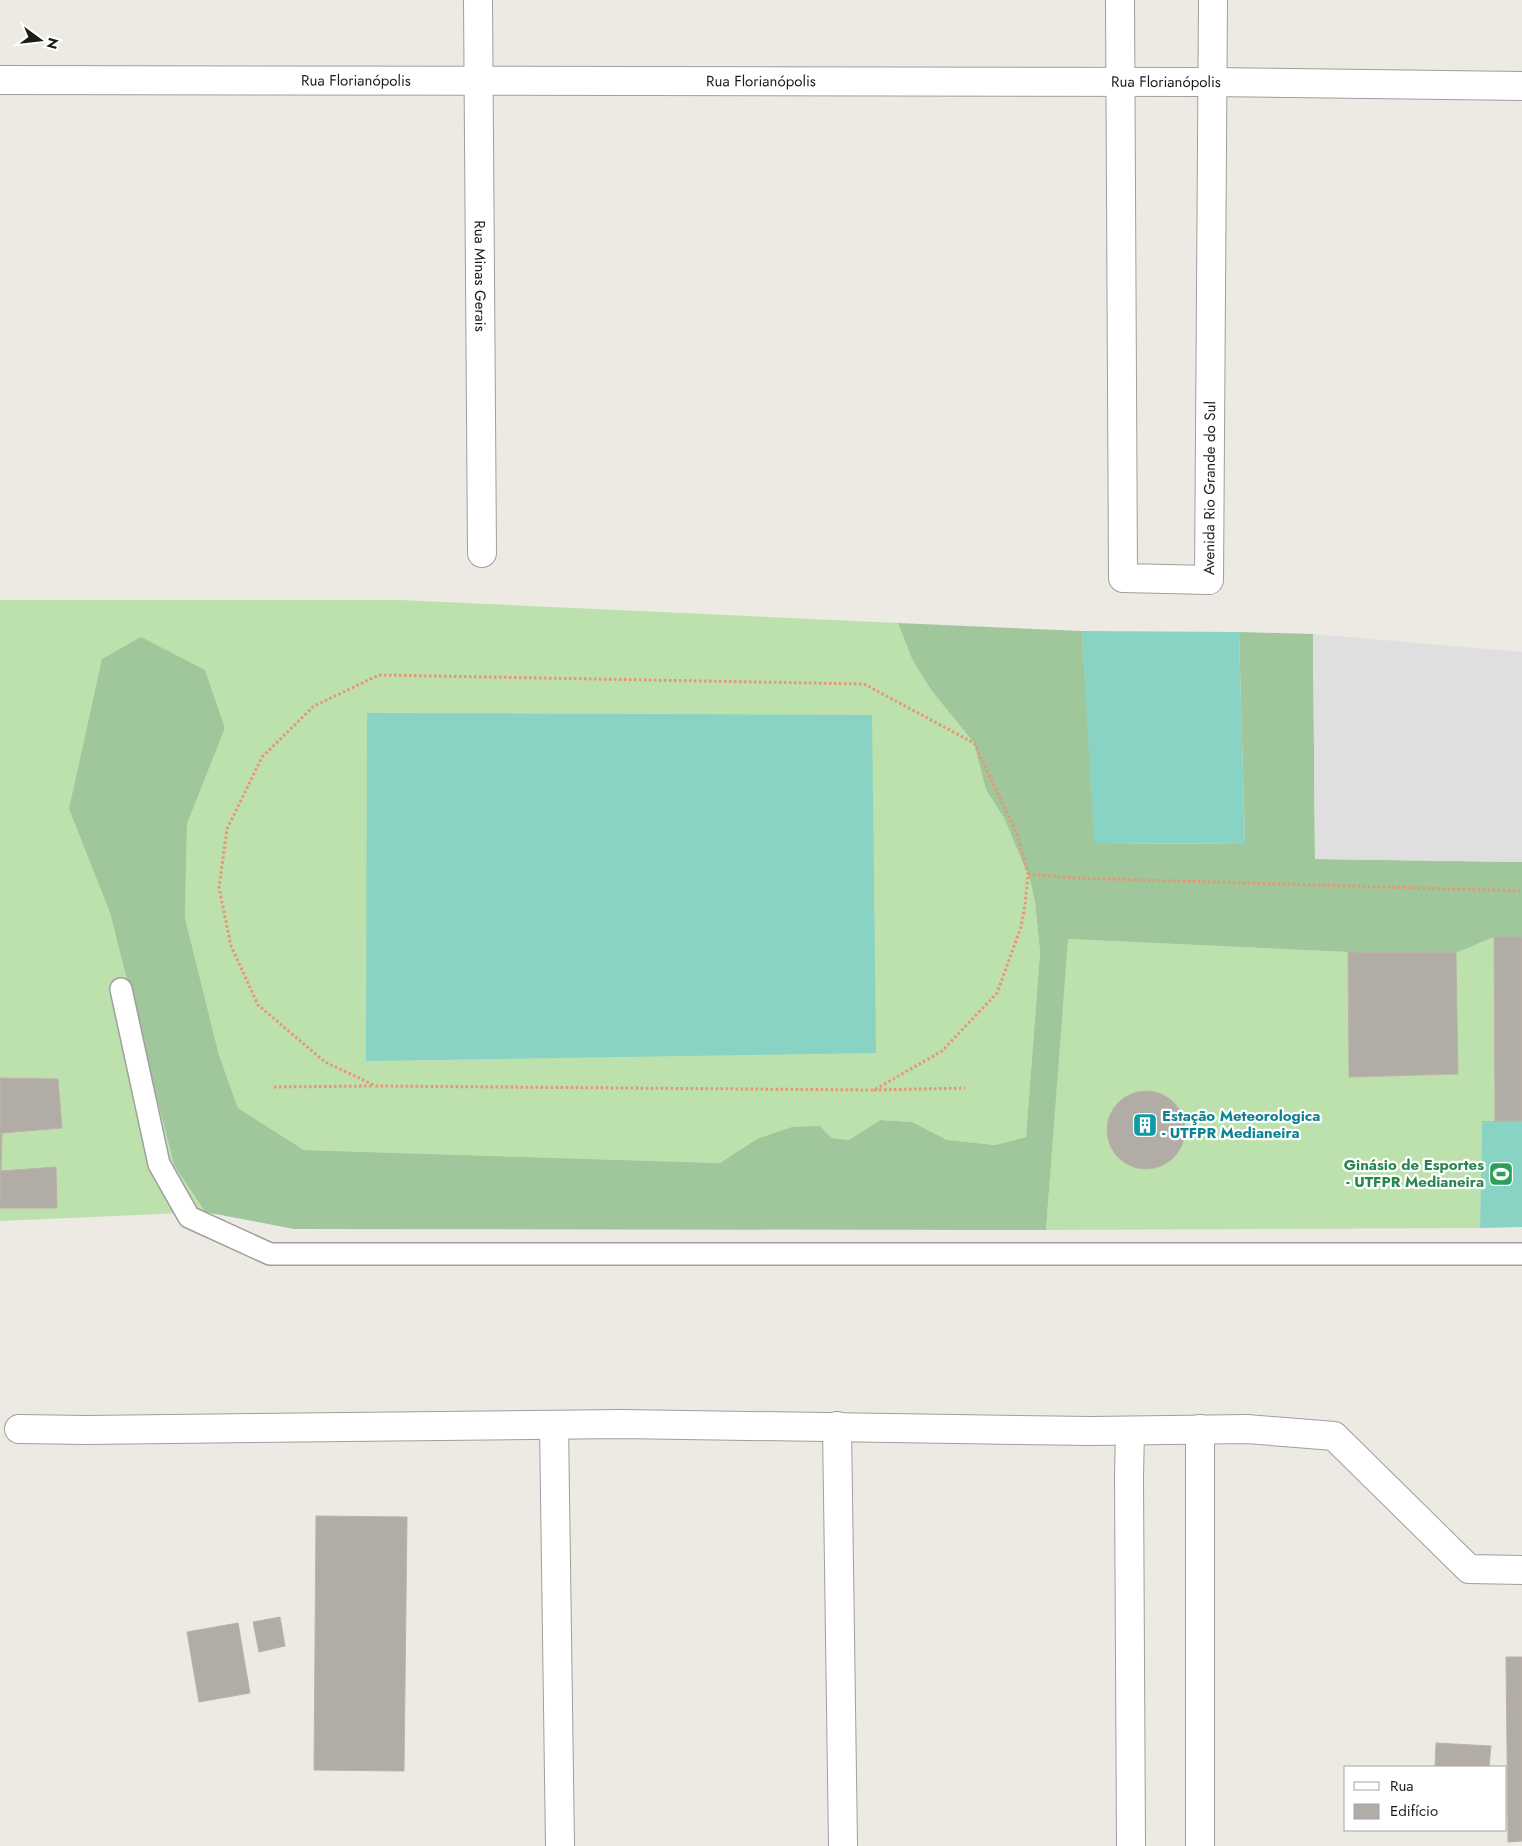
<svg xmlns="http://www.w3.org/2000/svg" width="1522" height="1846" font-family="Jost,sans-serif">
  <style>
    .grass { fill: #bde1ad }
    .forest { fill: #a0c79b }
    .pitch { fill: #88d3c3 }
    .parking { fill: #dfdfdf }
    .building { fill: #b1aca5; stroke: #bcb3a6 }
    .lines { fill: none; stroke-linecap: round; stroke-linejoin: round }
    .service-casing { stroke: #9f9f9f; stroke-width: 24 }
    .minor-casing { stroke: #9f9f9f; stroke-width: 30 }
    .path { stroke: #e99575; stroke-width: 3; stroke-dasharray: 2.5 2.5; stroke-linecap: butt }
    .service { stroke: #fff; stroke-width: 21 }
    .minor { stroke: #fff; stroke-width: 28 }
    .labels { text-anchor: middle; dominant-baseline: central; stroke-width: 4.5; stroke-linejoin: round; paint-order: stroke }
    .street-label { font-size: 15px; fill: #1b1b1b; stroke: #fff }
    .culture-label { font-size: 15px; font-weight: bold; fill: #0d838f; stroke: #fff; text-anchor: start }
    .leisure-label { font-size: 15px; font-weight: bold; fill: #27864d; stroke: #fff; text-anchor: end }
  </style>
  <rect width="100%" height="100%" fill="#eceae2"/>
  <!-- grass -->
  <path class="grass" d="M 0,600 L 400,600 L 898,623 L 912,659 L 931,690 L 974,743 L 986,790 L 1004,818 L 1030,880 L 1035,902 L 1040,952 L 1026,1137 L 995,1145 L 947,1140 L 912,1122 L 880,1120 L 849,1140 L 832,1138 L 820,1126 L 757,1140 L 720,1163 L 304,1150 L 238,1108 L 219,1055 L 185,918 L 187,824 L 225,728 L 205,670 L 69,809 L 110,913 L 174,1165 L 205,1212 L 0,1221 Z
    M 1494,937 L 1495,1121 L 1482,1121 L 1480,1228 L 1046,1230 L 1067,939 L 1348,952 L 1349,1077 L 1458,1074 L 1456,953 Z"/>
  <!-- forest -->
  <path class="forest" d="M 898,623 L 1082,631 L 1095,843 L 1245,844 L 1239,632 L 1313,634 L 1315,859 L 1522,862 L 1522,937 L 1494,937 L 1456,953 L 1348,952 L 1068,939 L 1046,1230 L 294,1229 L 205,1212 L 174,1165 L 110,913 L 69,809 L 102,659 L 141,637 L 205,670 L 225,728 L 187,824 L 185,918 L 219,1055 L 238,1108 L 304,1150 L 720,1163 L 757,1139 L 792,1127 L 820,1126 L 832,1138 L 849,1140 L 880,1120 L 912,1122 L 947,1140 L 995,1145 L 1026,1137 L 1040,952 L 1035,902 L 1030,880 L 1004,818 L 986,790 L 974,743 L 931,690 L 912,659 Z"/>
  <!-- pitch -->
  <path class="pitch" d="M 1082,631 L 1239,632 L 1245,844 L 1094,843 Z
    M 367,713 L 872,715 L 876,1053 L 366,1061 Z
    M 1482,1121 L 1522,1121 L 1522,1227 L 1480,1228 Z"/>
  <!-- parking -->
  <path class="parking" d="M 1313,634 L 1522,652 L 1522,862 L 1315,859 Z"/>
  <!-- building -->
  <path class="building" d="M 1494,937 L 1522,937 L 1522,1121 L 1495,1121 Z
    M 1348,952 L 1456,953 L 1458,1074 L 1349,1077 Z
    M 0,1078 L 58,1079 L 62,1128 L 2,1133 L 1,1171 L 56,1167 L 57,1208 L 0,1208 Z
    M1107 1130a39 39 0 1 1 78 0a39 39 0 1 1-78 0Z
    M 316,1516 L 407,1517 L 404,1771 L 314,1770 Z
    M 280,1617 L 285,1646 L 259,1652 L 253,1622 Z
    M 238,1623 L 250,1693 L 199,1702 L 187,1632 Z
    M 1506,1657 L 1522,1657 L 1522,1841 L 1508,1842 Z
    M 1436,1743 L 1491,1746 L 1489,1767 L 1435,1767 Z"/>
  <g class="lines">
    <defs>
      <path id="service" d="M 121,989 L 159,1164 L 189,1217 L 270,1254 L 1522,1254"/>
      <g id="minor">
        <path id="s1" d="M 478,0 L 482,553"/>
        <path id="s2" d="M 1120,0 L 1123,578 L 1209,580 L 1213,0"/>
        <path id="s3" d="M 0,80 L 1213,82 L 1522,86"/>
        <path d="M 554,1425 L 560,1846"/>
        <path d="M 837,1426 L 843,1846"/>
        <path d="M 19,1429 L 86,1430 L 621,1424 L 1091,1431 L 1247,1429 L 1334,1436 L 1469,1569 L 1522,1570"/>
        <path d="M 1200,1429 L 1200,1846"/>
        <path d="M 1130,1431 L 1129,1476 L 1131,1846"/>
      </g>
    </defs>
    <!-- service casing -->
    <use href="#service" class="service-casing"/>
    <!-- minor casing -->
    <use href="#minor" class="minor-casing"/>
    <!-- path -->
    <path class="path" d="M 379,675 L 864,684 L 974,743 L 1017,834 L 1028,874 L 1025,905 L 1021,927 L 997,993 L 942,1051 L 874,1090 L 376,1086 L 325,1062 L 258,1005 L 231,946 L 219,888 L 227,829 L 262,757 L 314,706 Z
      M 1028,874 L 1073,878 L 1522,891
      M 274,1087 L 373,1086
      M 874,1090 L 965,1088"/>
    <!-- service -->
    <use href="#service" class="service"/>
    <!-- minor -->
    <use href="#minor" class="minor"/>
  </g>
  <!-- icons -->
  <defs>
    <symbol id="building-square" viewBox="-11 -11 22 22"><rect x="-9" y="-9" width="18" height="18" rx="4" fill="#0f9aa8" stroke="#fff"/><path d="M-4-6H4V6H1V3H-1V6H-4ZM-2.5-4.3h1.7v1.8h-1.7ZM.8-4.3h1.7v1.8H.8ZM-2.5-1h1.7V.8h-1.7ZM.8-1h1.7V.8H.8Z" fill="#fff"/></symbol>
    <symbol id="stadium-square" viewBox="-11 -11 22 22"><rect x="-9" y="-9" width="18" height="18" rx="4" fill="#2e9e5b" stroke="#fff"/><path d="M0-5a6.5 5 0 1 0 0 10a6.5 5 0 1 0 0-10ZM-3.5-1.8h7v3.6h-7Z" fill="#fff"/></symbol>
  </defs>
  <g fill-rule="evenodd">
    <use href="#building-square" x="1131" y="1111" width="28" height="28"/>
    <use href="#stadium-square" x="1487" y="1160" width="28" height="28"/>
  </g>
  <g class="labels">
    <!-- street labels -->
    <g class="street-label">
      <text stroke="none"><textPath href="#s3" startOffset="356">Rua Florianópolis</textPath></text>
      <text stroke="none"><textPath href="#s3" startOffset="761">Rua Florianópolis</textPath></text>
      <text stroke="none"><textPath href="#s3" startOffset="1166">Rua Florianópolis</textPath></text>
      <text stroke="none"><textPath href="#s1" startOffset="276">Rua Minas Gerais</textPath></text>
      <text stroke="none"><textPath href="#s2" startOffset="756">Avenida Rio Grande do Sul</textPath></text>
    </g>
    <!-- culture labels -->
    <g class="culture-label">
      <text x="1162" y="1116">Estação Meteorologica<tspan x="1162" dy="17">- UTFPR Medianeira</tspan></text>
    </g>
    <!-- leisure labels -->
    <g class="leisure-label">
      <text x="1484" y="1165">Ginásio de Esportes<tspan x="1484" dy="17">- UTFPR Medianeira</tspan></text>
    </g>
  </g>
  <!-- legend -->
  <rect x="1344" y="1766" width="162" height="65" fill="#ffffff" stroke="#a4a4a4"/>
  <rect x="1354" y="1782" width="25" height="8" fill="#ffffff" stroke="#a4a4a4"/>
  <text x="1390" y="1791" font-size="15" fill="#1b1b1b">Rua</text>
  <rect x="1354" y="1804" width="25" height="15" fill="#b1aca5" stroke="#a4a4a4"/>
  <text x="1390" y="1816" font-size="15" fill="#1b1b1b">Edifício</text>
  <!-- north arrow -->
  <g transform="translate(40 40) rotate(105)" stroke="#ffffff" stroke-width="4" paint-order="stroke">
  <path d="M0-4L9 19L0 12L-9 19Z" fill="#1b1b1b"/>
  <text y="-8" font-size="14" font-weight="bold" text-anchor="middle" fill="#1b1b1b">N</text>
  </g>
</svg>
